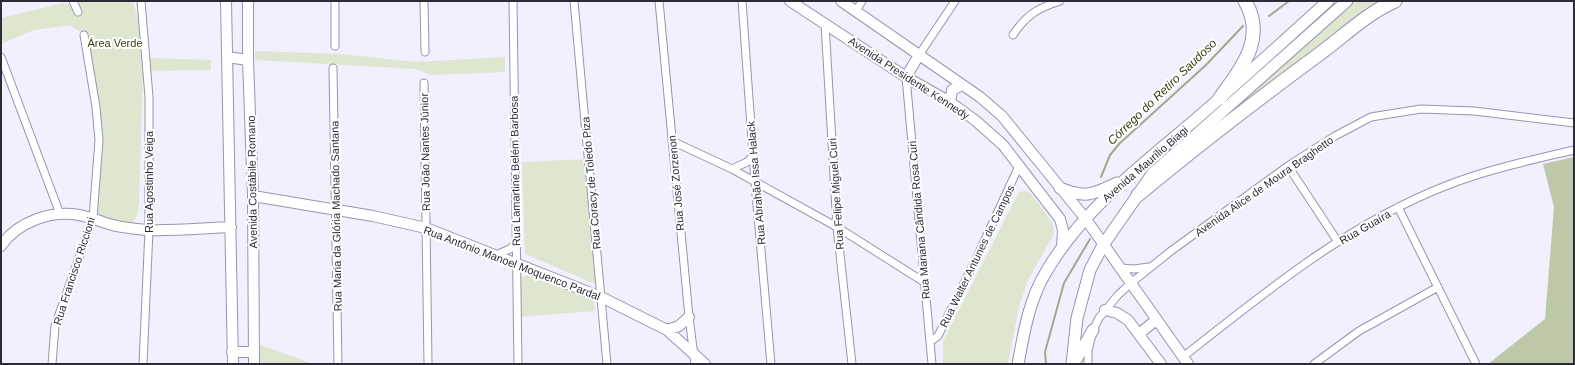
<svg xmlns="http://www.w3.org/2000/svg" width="1575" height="365" font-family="Helvetica,sans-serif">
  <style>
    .green { fill: #dfe6d0 }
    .forest { fill: #bdc8a8 }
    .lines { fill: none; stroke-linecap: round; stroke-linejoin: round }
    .stream { stroke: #a0aa8c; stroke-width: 2 }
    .street-casing { stroke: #9993b3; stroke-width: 9 }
    .secondary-casing { stroke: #9993b3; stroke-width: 12 }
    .primary-casing { stroke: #9993b3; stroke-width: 13 }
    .highway-casing { stroke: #9993b3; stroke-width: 15 }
    .street { stroke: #fff; stroke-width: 7 }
    .secondary { stroke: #fff; stroke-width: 10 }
    .primary { stroke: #fff; stroke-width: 11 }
    .highway { stroke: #fff; stroke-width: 13 }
    .labels { text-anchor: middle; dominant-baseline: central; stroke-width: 4; stroke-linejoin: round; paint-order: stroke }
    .park-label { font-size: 11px; fill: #35410f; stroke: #fff }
    .street-label { font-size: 11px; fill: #2d2b38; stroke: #fff }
    .water-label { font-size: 12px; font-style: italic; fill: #313d09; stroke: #fff }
  </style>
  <rect width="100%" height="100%" fill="#f2effe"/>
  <!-- green -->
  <path class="green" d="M 75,1 L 133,1 L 144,41 L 139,201 C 138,211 138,219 130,225 L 103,218 L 97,213 L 95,203 L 98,147 L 84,35 L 70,25 L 34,30 L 1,44 L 1,18 L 62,3 L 77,6 Z
    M 1356,1 L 1389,1 L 1194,145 L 1234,107 Z
    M 255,51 L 341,54 L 416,62 L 505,57 L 505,72 L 431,75 L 416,69 L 255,60 Z
    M 148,58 L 211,60 L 211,70 L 149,71 Z
    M 588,159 L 602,287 L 525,254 L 522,162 Z
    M 1025,191 L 1030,193 L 1053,223 L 1054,234 L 1028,280 L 1019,307 L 1008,364 L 943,364 L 943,341 L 1019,192 Z
    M 529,274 L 590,297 L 594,301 L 595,311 L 517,317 L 516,280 Z
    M 258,344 L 313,364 L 259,364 Z"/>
  <!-- forest -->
  <path class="forest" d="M 1574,157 L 1574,364 L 1488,364 L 1545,319 L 1554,207 L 1543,164 Z"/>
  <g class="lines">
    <!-- stream -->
    <path class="stream" d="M 1269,16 L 1289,1
      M 1101,177 L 1110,155 L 1119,144 L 1206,65 L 1243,26
      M 1046,364 L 1045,352 L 1064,283 L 1090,239"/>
    <defs>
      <path id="street" d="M 73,1 L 78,12
        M 141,1 L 149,97 L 149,230 L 143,364
        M 424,1 L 425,52
        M 513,1 L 518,364
        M 574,1 L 607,364
        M 659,1 L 689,317 L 695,364
        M 742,1 L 755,182 L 771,364
        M 856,11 L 862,1
        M 825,24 L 837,227 L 852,364
        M 1013,35 C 1026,15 1038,8 1060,1
        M 335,46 L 335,1
        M 919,55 L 955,1
        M 1,57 L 60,214
        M 333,68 L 338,364
        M 906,77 L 932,364
        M 424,83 L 428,364
        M 672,141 L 732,169 L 837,227 L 924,282
        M 1288,166 L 1338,242
        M 732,169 L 747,162 L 753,156
        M 1398,207 L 1476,364
        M 496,255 L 510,249 L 517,242
        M 1120,268 L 1134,269 L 1149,267
        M 930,342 L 938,336 L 976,259 L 1019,166
        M 1183,357 C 1265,292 1349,223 1448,185 C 1489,169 1532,160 1574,150
        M 52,364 L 55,326 L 93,218 L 99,140 L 96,107 L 84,35
        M 1088,364 L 1088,351 L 1093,330 L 1099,318 L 1118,295 L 1131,283 L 1171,251 L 1288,166 L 1335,136 L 1371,117 L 1421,109 L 1474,111 L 1574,123
        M 1314,364 L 1359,331 L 1438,287"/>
      <path id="secondary" d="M 226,1 L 233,364
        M 248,1 L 248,60 L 253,196 L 254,364
        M 790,1 L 906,77 L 950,102 L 976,121 L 1003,145 L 1060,219 L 1063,230 L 1062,246
        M 841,1 L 980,97 L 1002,116 L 1085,218 L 1188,364
        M 227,57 L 248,60
        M 906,77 L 919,55
        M 950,102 L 952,90 L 962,85
        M 253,196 L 373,216 L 426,228 L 601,297 L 667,330 L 705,364
        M 1,246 C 17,222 51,210 79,215 C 90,217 99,221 109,224 C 121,228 135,229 148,230 C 175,231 203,228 231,227
        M 1105,310 L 1117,313 L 1128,320 L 1161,364
        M 667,330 L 679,326 L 689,317
        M 1139,334 L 1156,320
        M 232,352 L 254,352"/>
      <path id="primary" d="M 1060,188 C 1087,199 1093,194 1117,183
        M 1074,363 L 1093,330
        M 1018,364 C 1024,332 1029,300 1046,272 C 1082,210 1141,166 1195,120 C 1240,81 1284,41 1328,1
        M 1072,364 L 1077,318 L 1090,270 L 1103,245 L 1153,173 L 1347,1"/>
      <path id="highway" d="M 1220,98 C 1241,68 1267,39 1245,1
        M 1138,195 C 1197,146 1257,100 1318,55 C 1343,37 1367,13 1395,1"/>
    </defs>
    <!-- street casing -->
    <use href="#street" class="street-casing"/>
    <!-- secondary casing -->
    <use href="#secondary" class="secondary-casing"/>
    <!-- primary casing -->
    <use href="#primary" class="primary-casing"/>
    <!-- highway casing -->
    <use href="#highway" class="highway-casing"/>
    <!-- street -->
    <use href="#street" class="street"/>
    <!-- secondary -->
    <use href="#secondary" class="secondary"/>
    <!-- primary -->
    <use href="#primary" class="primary"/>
    <!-- highway -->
    <use href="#highway" class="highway"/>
  </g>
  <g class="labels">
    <!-- park labels -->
    <g class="park-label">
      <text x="115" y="43">Área Verde</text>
    </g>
    <!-- street labels -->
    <g class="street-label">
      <text transform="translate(909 78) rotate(33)">Avenida Presidente Kennedy</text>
      <text transform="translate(425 152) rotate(-91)">Rua João Nantes Júnior</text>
      <text transform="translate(1145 164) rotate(-41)">Avenida Maurílio Biagi</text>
      <text transform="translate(515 171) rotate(-91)">Rua Lamartine Belém Barbosa</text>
      <text transform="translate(149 182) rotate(-90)">Rua Agostinho Veiga</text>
      <text transform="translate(252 182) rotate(-91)">Avenida Costábile Romano</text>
      <text transform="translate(591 183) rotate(-95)">Rua Coracy de Toledo Piza</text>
      <text transform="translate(676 183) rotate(-95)">Rua José Zorzenon</text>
      <text transform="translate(756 183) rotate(-95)">Rua Abrahão Issa Halack</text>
      <text transform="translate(1264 186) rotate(-35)">Avenida Alice de Moura Braghetto</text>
      <text transform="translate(836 194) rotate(-94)">Rua Felipe Miguel Curi</text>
      <text transform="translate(336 216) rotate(-91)">Rua Maria da Glória Machado Santana</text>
      <text transform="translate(919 220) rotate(-95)">Rua Mariana Cândida Rosa Curi</text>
      <text transform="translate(1365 227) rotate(-30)">Rua Guaíra</text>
      <text transform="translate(977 256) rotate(-64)">Rua Walter Antunes de Campos</text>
      <text transform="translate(512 263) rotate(21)">Rua Antônio Manoel Moquenco Pardal</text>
      <text transform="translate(74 271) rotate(-72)">Rua Francisco Riccioni</text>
    </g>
    <!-- water labels -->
    <g class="water-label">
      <text transform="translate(1162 92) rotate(-44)">Córrego do Retiro Saudoso</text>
    </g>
  </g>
  <!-- border -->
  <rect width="1575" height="365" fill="none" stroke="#2d2b38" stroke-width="4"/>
</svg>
